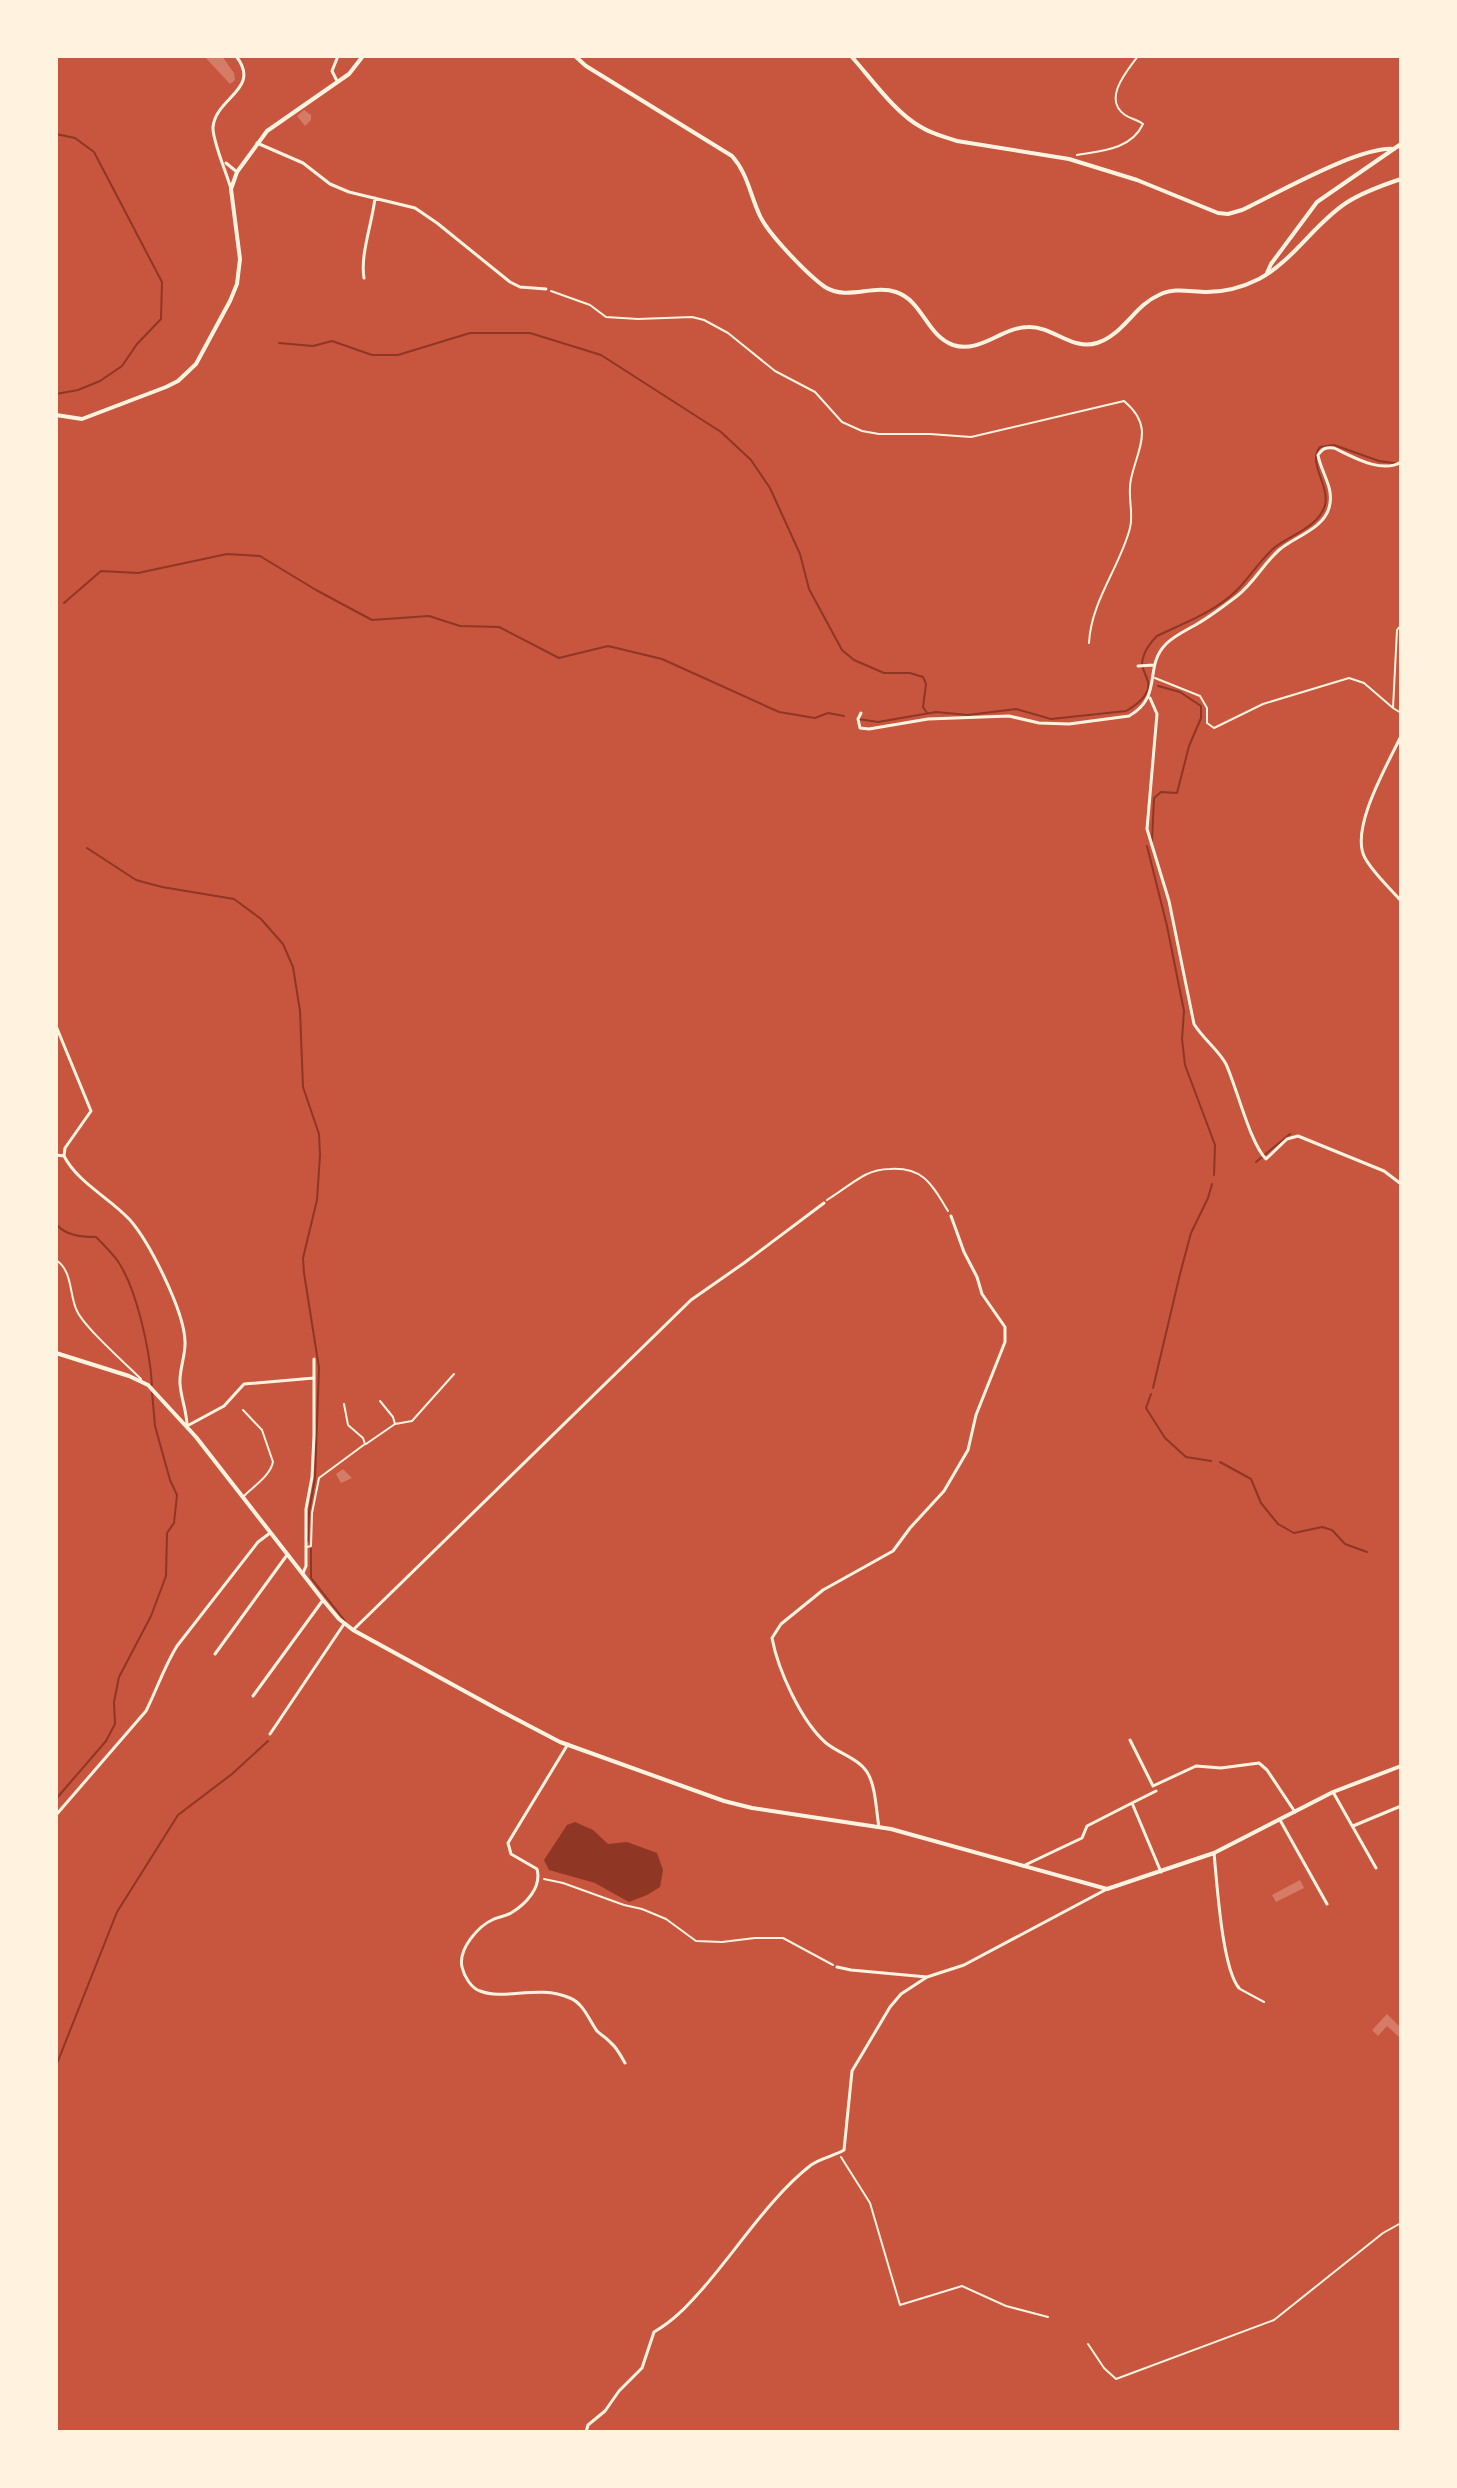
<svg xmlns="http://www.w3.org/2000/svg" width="1457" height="2488" font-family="Rubik,sans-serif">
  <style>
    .water { fill: #8f3625 }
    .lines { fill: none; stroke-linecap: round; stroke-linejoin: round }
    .stream { stroke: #8f3625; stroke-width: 2 }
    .building { fill: #d67c66 }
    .path { stroke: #fff3e0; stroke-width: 2 }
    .service { stroke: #fff3e0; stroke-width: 2 }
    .minor { stroke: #fff3e0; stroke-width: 3 }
    .tertiary { stroke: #fff3e0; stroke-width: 4 }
    .secondary { stroke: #fff3e0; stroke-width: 4 }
  </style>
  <rect width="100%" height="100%" fill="#c8553d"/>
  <!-- water -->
  <path class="water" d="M 575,1822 L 593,1830 L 608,1844 L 627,1842 L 657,1853 L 663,1870 L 660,1887 L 647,1895 L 629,1902 L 595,1883 L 549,1870 L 544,1860 L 567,1825 Z"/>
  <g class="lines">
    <!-- stream -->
    <path class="stream" d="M 56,134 L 75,138 L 94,152 L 162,282 L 161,319 L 137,344 L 122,366 L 100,381 L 78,390 L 56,394
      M 279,343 L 313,346 L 332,341 L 372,355 L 398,355 L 470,333 L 530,333 L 601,355 L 721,432 L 751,460 L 770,488 L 800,554 L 809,589 L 842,650 L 854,660 L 884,673 L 910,673 L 923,677 L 926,684 L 923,707 L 927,713
      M 64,603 L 101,571 L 138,573 L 227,554 L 260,556 L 316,590 L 372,620 L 429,616 L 460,626 L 499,627 L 559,658 L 608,646 L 662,659 L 779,712 L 815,718 L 828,713 L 844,716
      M 858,719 L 878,722 L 936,712 L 968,715 L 1016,709 L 1051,719 L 1126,711 C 1135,706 1151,695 1148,682 C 1146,673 1140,668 1143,658 C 1145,649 1151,642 1157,636 C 1184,623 1215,612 1237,590 C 1250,577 1260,560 1274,548 C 1290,535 1319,527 1325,505 C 1330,485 1307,463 1320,447 L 1334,445 L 1379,461 L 1401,464
      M 1152,841 L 1154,798 L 1161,792 L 1177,793 L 1189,746 L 1201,718 L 1201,706 L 1180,692 L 1158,686
      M 1147,846 L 1167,926 L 1184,1011 L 1182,1039 L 1185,1065 L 1215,1145 L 1214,1175
      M 87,848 L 136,880 L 162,887 L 234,899 L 261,919 L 283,944 L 293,967 L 300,1011 L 303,1087 L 319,1134 L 320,1155 L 317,1200 L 303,1258 L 304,1273 L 319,1368 L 315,1478 L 309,1512 L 308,1541
      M 1256,1162 L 1290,1134
      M 56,1224 C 66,1236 82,1237 96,1237 C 103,1244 111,1252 117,1260 C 137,1288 150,1352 152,1385
      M 1153,1388 L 1180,1274 L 1191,1233 L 1208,1198 L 1212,1184
      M 1151,1394 L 1146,1408 L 1165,1438 L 1186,1457 L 1211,1461
      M 1220,1462 L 1251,1479 L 1261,1503 L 1278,1524 L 1294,1533 L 1322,1527 L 1332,1530 L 1345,1544 L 1367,1552
      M 311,1549 L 311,1578 L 345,1621
      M 56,1799 L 106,1741 L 115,1724 L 114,1702 L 119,1677 L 151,1616 L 166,1576 L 167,1533 L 174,1523 L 177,1495 L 170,1480 L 155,1426 L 152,1392
      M 56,2066 L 117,1912 L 178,1815 L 232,1774 L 268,1741"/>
  </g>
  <!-- building -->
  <path class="building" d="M 204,56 L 222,56 L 234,73 L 235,80 L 230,84 Z
    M 304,110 L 311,115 L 311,120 L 305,126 L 297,116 Z
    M 343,1469 L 352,1478 L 341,1483 L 336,1474 Z
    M 1300,1880 L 1304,1888 L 1276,1902 L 1272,1895 Z
    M 1387,2014 L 1401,2028 L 1399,2037 L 1387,2026 L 1378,2036 L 1372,2030 Z"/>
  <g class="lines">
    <!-- path -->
    <path class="path" d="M 1077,155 C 1100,151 1131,150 1143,124 C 1138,120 1131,119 1125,115 C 1102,99 1127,71 1138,56
      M 551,291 L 590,305 L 606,317 L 638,319 L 692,317 L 704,320 L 728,333 L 775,371 L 815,392 L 842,422 L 862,431 L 879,434 L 930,434 L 971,437 L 1124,401 C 1155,427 1138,447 1131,479 C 1127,495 1134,513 1130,528 C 1120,567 1091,601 1089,643
      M 827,1200 C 840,1192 852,1182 865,1175 C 873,1171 882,1169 890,1169 C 924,1167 932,1185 948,1211
      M 544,1879 L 563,1883 L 624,1905 L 642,1909 L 666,1919 L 696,1941 L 722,1942 L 755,1938 L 783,1938 L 833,1965
      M 841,2157 L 870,2203 L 900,2305 L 962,2286 L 1006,2306 L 1048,2317
      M 1088,2344 L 1104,2368 L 1116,2379 L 1274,2320 L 1383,2233 L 1401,2223"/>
    <!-- service -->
    <path class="service" d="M 1401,625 L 1397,630 L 1393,708 L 1401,713
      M 1155,678 L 1200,696 L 1207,708 L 1207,723 L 1214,728 L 1263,704 L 1349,678 L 1364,683 L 1393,708
      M 56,1260 C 73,1271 69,1295 77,1311 C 85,1328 126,1364 141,1379
      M 243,1410 L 262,1430 L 273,1462 C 270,1476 254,1486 244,1496
      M 395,1424 L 412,1421 L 454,1374
      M 366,1444 L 395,1424 L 393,1417 L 380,1401
      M 307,1547 L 311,1546 L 312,1513 L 319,1478 L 365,1444 L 363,1438 L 348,1425 L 344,1404
      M 1240,1989 L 1264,2002"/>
    <!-- minor -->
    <path class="minor" d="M 337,81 L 332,71 L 338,56
      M 257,143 L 303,163 L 330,184 L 349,192 L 415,208 L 437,223 L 510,282 L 520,287 L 546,289
      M 226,163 L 237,172
      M 231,189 C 227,174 212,140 213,127 C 216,97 262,89 236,56
      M 364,278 C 360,255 372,224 375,198
      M 1138,666 L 1154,665
      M 1150,698 L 1157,714 L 1147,829 L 1169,901 L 1194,1024 C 1203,1039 1218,1049 1226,1064 C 1237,1088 1250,1143 1266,1159 L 1287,1139 L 1298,1136 L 1384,1171 L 1401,1184
      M 861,713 L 858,719 L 860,728 L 869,729 L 928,719 L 1009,716 L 1039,723 L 1069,724 L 1129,716 C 1164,696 1143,667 1166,644 C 1175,635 1187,630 1197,624 C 1211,616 1224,606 1237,596 C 1254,583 1263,564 1279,550 C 1294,537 1323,529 1329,508 C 1335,488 1321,473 1318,455 C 1323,448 1326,447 1334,448 C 1353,457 1382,474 1401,462
      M 1401,736 C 1388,764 1349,829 1365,858 C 1374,874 1389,887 1401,901
      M 56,1026 L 91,1111 L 65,1148 L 64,1156 C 78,1183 110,1198 130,1220 C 150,1243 184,1311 185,1341 C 186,1355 179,1369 180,1384 C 181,1398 187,1412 187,1426 L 224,1406 L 244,1384 L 314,1378 L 314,1435 L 312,1477 L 306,1509 L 306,1566 L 303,1573
      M 56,1155 L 64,1156
      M 314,1378 L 314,1359
      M 353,1630 L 691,1300 L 744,1263 L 824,1203
      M 215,1654 L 287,1555
      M 253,1696 L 323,1600
      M 270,1734 L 344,1624
      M 1130,1740 L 1153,1786 L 1196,1766 L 1221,1768 L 1259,1763 L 1267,1770 L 1295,1812
      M 568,1744 L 508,1843 L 511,1854 L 537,1869 C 542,1887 526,1904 511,1913 C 506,1916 499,1917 494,1919 C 478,1926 458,1949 462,1967 C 464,1976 471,1988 480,1991 C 506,2001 537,1984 570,1998 C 584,2004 589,2020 597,2031 C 601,2035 607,2038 611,2043 C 617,2048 621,2056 625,2063
      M 1333,1792 L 1376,1868
      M 1132,1803 L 1156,1791
      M 56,1815 L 146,1711 C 157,1689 164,1667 177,1646 L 258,1542 L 270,1533
      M 1280,1820 L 1327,1904
      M 1353,1826 L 1401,1806
      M 879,1827 C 876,1811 876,1786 867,1772 C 858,1758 838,1753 826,1743 C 801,1721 778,1670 772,1638 L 781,1624 L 823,1590 L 893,1551 L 910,1528 L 944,1491 L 968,1450 L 976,1415 L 1005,1342 L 1005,1327 L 982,1294 L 977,1277 L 964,1252 L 951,1216
      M 1214,1853 C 1217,1883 1222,1968 1239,1988
      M 1023,1866 L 1082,1838 L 1087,1826 L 1132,1803 L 1161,1872
      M 837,1967 L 851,1970 L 927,1977
      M 586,2432 L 588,2425 L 605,2411 L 619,2391 L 642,2368 L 654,2332 C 675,2320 688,2305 704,2287 C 738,2248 771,2196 811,2165 C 821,2158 834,2156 844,2150 L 852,2071 L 890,2007 L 901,1994 L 927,1977 L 964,1965 L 1107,1889"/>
    <!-- tertiary -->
    <path class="tertiary" d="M 851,56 C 871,78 895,113 921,127 C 932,134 945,137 957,141 L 1069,159 L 1137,180 L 1218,213 L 1228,214 L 1242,210 C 1276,194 1359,146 1394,149
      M 1267,273 L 1271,264 L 1317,202 L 1401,144
      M 56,415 L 82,419 L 166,387 L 178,381 L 196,364 L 230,301 L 237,284 L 240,259 L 231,189 L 237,172 L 267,131 L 349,74 L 363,56
      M 56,1353 L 129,1376 L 148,1385 L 196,1437 L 323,1600 L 339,1619 L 353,1630 L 499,1710 L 560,1742 L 724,1801 L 752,1808 L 891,1829 L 1107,1889 L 1214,1853 L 1333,1792 L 1401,1766"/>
    <!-- secondary -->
    <path class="secondary" d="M 575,56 L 586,66 L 732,156 C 748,174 750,195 760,216 C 769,235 808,275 825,287 C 847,301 873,284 896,292 C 923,301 926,335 953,345 C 980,354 1002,327 1028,327 C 1053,326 1072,351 1097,343 C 1123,335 1135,305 1159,295 C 1175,287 1190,292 1207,292 C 1225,292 1243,287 1259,279 C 1293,261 1314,224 1346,203 C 1361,193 1383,185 1401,179"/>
  </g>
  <!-- border -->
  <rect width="1457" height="2488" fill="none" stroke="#fff3e0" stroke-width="116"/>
</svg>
